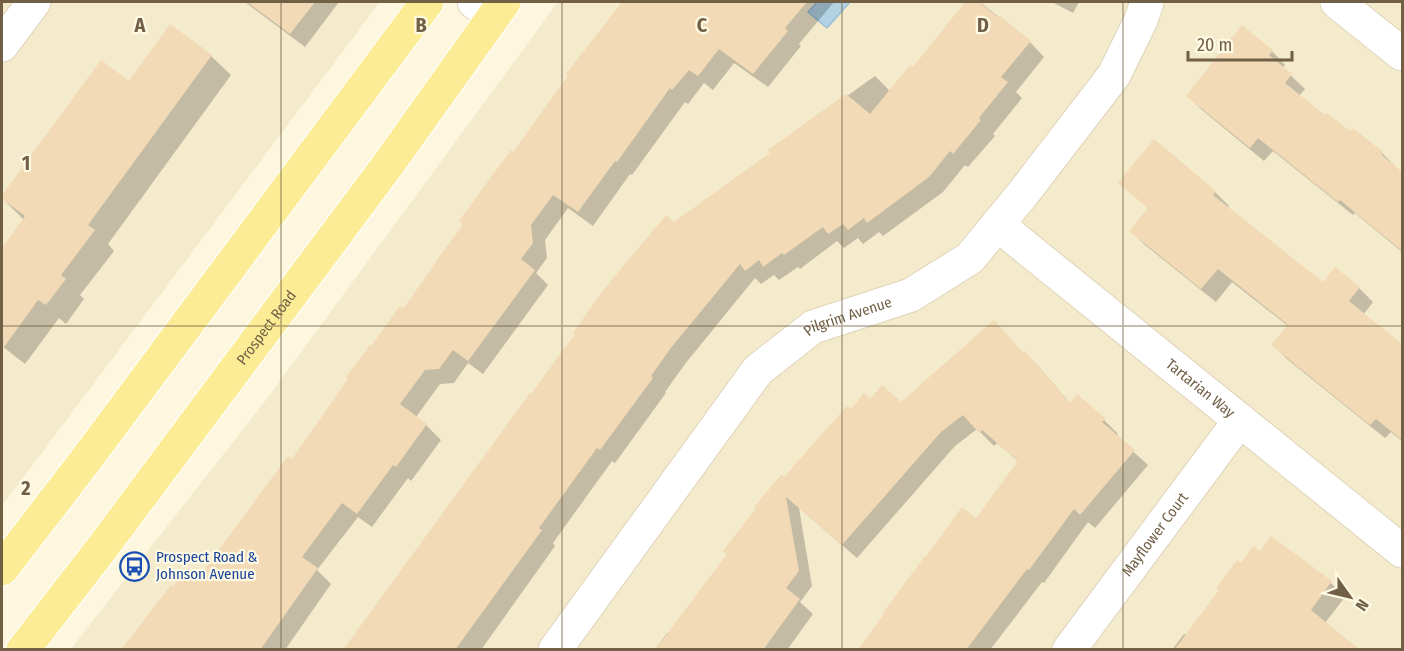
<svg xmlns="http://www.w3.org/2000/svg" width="1404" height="651" font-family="'Fira Sans Condensed',sans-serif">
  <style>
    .residential { fill: #f4eacc }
    .water { fill: #b3d3e5; stroke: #99c0d7; stroke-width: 1.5 }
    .shadow { fill: #0003 }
    .building { fill: #f1dab5 }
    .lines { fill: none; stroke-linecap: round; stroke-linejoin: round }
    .minor-casing { stroke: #e0d4ba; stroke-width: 35 }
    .primary-casing { stroke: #fff; stroke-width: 35 }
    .minor { stroke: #fff; stroke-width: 33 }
    .primary { stroke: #fcec95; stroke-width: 33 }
    .grid { fill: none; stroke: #715f46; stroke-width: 1.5; stroke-opacity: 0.55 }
    .labels { text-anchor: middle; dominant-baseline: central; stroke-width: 4.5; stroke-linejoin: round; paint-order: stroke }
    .street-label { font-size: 15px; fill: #715f46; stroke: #fffae4 }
    .transit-label { font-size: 15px; fill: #164399; stroke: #fffae4; text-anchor: start }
    .grid-label { font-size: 20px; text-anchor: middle; font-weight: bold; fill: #715f46; stroke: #fffae4; stroke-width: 4.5; stroke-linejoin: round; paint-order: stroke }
  </style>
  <rect width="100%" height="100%" fill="#fcf7de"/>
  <!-- residential -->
  <path class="residential" d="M 2,2 L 380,2 L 2,506 Z
    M 558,2 L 1402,2 L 1402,649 L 70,650 L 266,400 Z"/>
  <!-- water -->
  <path class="water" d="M 817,2 L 850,2 L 827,28 L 808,12 Z"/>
  <!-- shadow -->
  <path class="shadow" d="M 245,2 L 339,2 L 305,47 Z
    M 628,2 L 834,2 L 799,44 L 801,46 L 768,87 L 734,63 L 713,90 L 704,83 L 688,104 L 685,102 L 632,175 L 630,174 L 593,226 L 568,208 L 545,240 L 547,258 L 536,273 L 548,285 L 483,374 L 468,363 L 454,383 L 440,384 L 416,417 L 426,425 L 441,440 L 411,481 L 408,478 L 372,527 L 358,517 L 317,570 L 331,584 L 285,650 L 123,650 L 196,583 L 293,461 L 404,311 L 513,154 Z
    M 967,2 L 980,2 L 1030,42 L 1044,57 L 1016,92 L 1022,98 L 993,134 L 995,136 L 968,167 L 965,165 L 943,192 L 883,236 L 879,232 L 863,244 L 858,238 L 844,248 L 837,241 L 800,269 L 798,267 L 779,280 L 774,275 L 761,284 L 755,278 L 685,364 L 665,392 L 666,393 L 615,463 L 612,461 L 553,543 L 555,546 L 481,650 L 345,650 L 674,224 L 772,153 L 770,151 L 875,76 L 889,90 L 880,108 L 881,108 Z
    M 1052,2 L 1079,2 L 1073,13 Z
    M 1272,51 L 1285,65 L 1283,68 L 1305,89 L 1299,96 L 1325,117 L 1350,133 L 1353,130 L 1382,153 L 1402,173 L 1402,252 L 1355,213 L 1353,215 L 1273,151 L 1264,161 L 1202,110 L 1188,96 Z
    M 211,56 L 231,75 L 108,244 L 114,251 L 80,295 L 84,299 L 66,324 L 59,318 L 25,364 L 2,346 L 2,251 L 24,220 L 2,198 L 101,62 L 130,83 Z
    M 1154,141 L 1215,192 L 1229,206 L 1228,208 L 1323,284 L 1335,269 L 1359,288 L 1373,302 L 1363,315 L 1402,346 L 1402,441 L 1391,432 L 1385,438 L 1287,359 L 1273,345 L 1288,326 L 1232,282 L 1216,302 L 1145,245 L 1131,231 L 1149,209 L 1120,183 Z
    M 994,322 L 1023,353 L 1038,366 L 1071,404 L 1104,420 L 1118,434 L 1116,436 L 1148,465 L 1095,528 L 1088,522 L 1044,583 L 1042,582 L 990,650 L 860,650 L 976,520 L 1019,462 L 997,443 L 994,446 L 977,429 L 955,446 L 857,558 L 799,508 L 812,586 L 800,602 L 813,614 L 787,650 L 655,650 L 667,633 L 669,634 L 729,554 L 782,476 L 785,479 L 851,411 L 870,401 L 901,404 Z
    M 1271,538 L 1331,583 L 1345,597 L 1325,623 L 1358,650 L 1172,650 L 1184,634 L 1187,635 L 1241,565 L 1260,553 Z"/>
  <!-- building -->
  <path class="building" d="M 247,2 L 315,2 L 290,34 Z
    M 622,2 L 807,2 L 785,28 L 788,31 L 753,74 L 719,49 L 698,76 L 689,70 L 672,90 L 670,88 L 617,162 L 615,161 L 578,212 L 553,195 L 531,225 L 533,243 L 521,259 L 535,270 L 468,361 L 453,350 L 439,369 L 425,370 L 400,404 L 427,424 L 396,467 L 393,465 L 357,514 L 342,503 L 302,557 L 318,568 L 260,650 L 121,650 L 171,585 L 173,586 L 184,572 L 196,581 L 288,456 L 292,459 L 348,379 L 346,377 L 370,345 L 371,346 L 400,306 L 403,309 L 437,261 L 436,261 L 463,225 L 459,221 L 511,150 L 513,152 L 568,76 L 566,74 Z
    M 965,2 L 979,2 L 999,18 L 1000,16 L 1031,41 L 1001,77 L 1008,82 L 979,118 L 981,120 L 953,154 L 950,151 L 929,177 L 867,223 L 864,218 L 848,230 L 843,224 L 828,234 L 823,227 L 784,255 L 782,253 L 763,267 L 759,260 L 745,271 L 740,264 L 670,349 L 651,376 L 653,378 L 600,450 L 597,448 L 539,528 L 542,530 L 455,650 L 343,650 L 530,393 L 531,394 L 575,334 L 573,333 L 605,288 L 666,215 L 674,222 L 770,153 L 768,150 L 846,94 L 870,114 L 910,65 L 913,67 Z
    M 170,24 L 212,55 L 88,225 L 95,230 L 61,275 L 66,279 L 46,305 L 38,300 L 2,350 L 2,248 L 25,216 L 2,199 L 2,195 L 101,60 L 129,81 Z
    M 1242,25 L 1273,50 L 1269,55 L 1292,74 L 1285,83 L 1325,115 L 1327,113 L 1350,131 L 1353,128 L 1383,152 L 1381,154 L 1402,172 L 1402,251 L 1340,200 L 1338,202 L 1258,138 L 1250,148 L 1186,96 Z
    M 1154,139 L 1216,191 L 1213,195 L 1323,282 L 1335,267 L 1360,287 L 1349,301 L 1402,344 L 1402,440 L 1376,419 L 1370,425 L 1271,345 L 1288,325 L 1218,269 L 1201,289 L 1129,231 L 1148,208 L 1118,183 Z
    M 994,320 L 1022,352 L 1024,350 L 1070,403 L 1077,394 L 1106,419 L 1102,422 L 1135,450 L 1080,515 L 1074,509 L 1029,570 L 1027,569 L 966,650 L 858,650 L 883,615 L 882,614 L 925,556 L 926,557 L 962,507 L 976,518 L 1018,461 L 982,430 L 979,433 L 963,415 L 941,432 L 842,545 L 786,497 L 799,571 L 786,588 L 800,599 L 763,650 L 655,650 L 727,554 L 723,551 L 756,508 L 754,507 L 782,474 L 783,478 L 847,406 L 851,409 L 864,393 L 870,399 L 882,385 L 901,402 Z
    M 1271,536 L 1332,581 L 1311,610 L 1360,650 L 1174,650 L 1219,590 L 1216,588 L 1237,560 L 1241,563 L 1253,546 L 1260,551 Z"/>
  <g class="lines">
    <defs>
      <g id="minor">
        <path d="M 474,2 L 493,16"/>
        <path d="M 1337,2 L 1402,54"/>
        <path d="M 2,45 L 34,2"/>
        <path id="s1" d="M 998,225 L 1402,551"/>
        <path id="s2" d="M 555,650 L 758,370 L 813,327 L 911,295 L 970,258 L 1025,191 L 1114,75 L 1141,20 L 1147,2"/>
        <path id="s3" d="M 1069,650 L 1240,420"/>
      </g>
      <g id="primary">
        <path d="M 2,569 L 88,457 L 427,2"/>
        <path id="s4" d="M 23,650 L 105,544 L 387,166 L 504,2"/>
      </g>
    </defs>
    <!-- minor casing -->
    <use href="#minor" class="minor-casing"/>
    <!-- primary casing -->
    <use href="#primary" class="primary-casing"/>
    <!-- minor -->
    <use href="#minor" class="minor"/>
    <!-- primary -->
    <use href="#primary" class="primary"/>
  </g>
  <!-- grid -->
  <path class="grid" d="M 281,2 L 281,650M 562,2 L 562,650M 842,2 L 842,650M 1123,2 L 1123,650M 2,326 L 1402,326"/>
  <!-- icons -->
  <defs>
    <symbol id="bus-ring" viewBox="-11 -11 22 22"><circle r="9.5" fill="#fffae4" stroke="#1a4fb4" stroke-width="1.5"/><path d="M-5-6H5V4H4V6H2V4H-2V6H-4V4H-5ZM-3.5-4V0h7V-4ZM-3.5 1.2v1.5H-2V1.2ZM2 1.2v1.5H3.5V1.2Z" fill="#1a4fb4"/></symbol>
  </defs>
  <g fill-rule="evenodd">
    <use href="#bus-ring" x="118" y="550" width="33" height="33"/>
  </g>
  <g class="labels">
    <!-- street labels -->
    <g class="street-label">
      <text stroke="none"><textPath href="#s2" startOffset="452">Pilgrim Avenue</textPath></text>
      <text stroke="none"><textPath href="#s4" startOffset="404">Prospect Road</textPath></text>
      <text stroke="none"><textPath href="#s1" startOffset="260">Tartarian Way</textPath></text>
      <text stroke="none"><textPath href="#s3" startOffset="144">Mayflower Court</textPath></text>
    </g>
    <!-- transit labels -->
    <g class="transit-label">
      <text x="156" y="557">Prospect Road &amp;<tspan x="156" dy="17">Johnson Avenue</tspan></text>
    </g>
  </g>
  <g class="grid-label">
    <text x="140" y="32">A</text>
    <text x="421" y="32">B</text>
    <text x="702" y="32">C</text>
    <text x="983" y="32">D</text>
    <text x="26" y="170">1</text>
    <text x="26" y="495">2</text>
  </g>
  <!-- border -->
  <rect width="1404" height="651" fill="none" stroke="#715f46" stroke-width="6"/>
  <!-- north arrow -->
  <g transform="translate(1350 597) rotate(124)" stroke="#fffae4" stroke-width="4.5" paint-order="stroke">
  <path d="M0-4.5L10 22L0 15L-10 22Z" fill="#715f46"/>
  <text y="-9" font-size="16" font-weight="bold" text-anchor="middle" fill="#715f46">N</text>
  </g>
  <!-- scale -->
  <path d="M1188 51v9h104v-9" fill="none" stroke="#715f46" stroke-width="3"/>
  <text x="1197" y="51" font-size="18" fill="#715f46" stroke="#fffae4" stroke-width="4.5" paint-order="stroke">20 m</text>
</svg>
